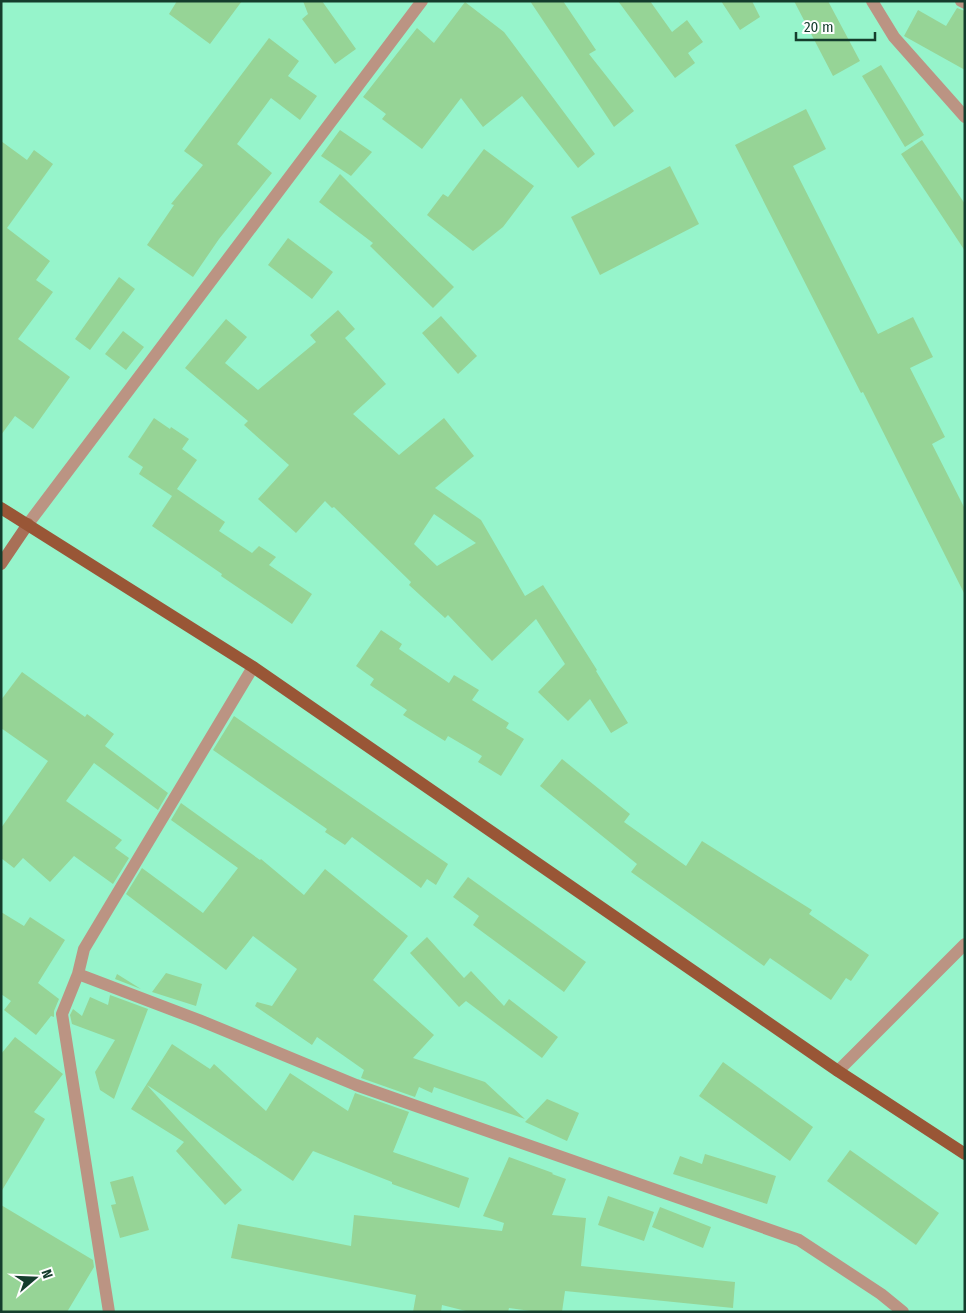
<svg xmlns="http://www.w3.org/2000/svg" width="966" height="1313" font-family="'Fira Sans Condensed',sans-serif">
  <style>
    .building { fill: #96d496; fill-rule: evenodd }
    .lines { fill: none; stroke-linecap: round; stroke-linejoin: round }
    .street { stroke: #bb9483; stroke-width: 12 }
    .secondary { stroke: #a87057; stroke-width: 12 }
    .primary { stroke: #995636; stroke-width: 12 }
  </style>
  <rect width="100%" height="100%" fill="#96f4cb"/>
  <!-- building -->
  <path class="building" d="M 177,1 L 242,1 L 210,44 L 169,14 Z
    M 303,1 L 322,1 L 356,49 L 335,64 L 302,19 L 308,14 Z
    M 530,1 L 563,1 L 596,50 L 589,54 L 634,111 L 614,127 Z
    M 618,1 L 650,1 L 672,32 L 687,20 L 703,42 L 688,53 L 695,63 L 675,78 Z
    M 721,1 L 752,1 L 760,17 L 740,30 Z
    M 794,1 L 828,1 L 860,61 L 833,76 Z
    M 465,2 L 504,32 L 595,154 L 578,168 L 522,96 L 483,127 L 461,98 L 422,149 L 382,119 L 386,114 L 363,97 L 417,28 L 434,43 Z
    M 957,8 L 965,11 L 965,70 L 904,36 L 918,10 L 946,26 Z
    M 269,38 L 299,61 L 288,76 L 317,96 L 300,120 L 271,98 L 237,144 L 272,173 L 219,239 L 193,277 L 147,245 L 174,205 L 171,204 L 203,165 L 184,151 Z
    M 881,65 L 924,135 L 905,147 L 862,76 Z
    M 806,109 L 826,149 L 793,166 L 878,334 L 913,317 L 933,357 L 910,368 L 945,437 L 932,444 L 965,509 L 965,595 L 863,392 L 861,393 L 735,145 Z
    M 340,130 L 372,152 L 351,176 L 321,156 Z
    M 922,140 L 965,204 L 965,251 L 901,154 Z
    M 1,141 L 27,160 L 34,150 L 53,164 L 7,228 L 50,261 L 36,280 L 53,292 L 18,339 L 70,377 L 33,429 L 15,416 L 1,435 Z
    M 484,149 L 534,186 L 503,227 L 473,251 L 427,215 L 443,194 L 448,197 Z
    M 670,166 L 699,224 L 600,275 L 571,217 Z
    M 340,174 L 454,287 L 433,308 L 370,246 L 373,243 L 319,202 Z
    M 288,238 L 333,272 L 312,299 L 268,265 Z
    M 119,277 L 135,289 L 90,350 L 75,339 Z
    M 338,310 L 355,329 L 345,338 L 386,384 L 353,414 L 399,455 L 444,418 L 474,456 L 435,488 L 481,520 L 525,596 L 543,585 L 597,670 L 596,671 L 628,723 L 611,733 L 590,699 L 568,721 L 538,692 L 565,664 L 536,619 L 492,661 L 448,615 L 445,618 L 409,585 L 411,582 L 334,507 L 332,508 L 325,501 L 296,533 L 258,499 L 289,465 L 244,425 L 248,421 L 185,368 L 226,319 L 247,337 L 225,363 L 258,390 L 316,342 L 310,335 ZM 434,514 L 476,543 L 437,566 L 414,544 Z
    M 441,316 L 477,356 L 458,374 L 422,333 Z
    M 123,331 L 144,347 L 126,370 L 105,354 Z
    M 154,418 L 170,429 L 171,427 L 189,439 L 182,449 L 197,460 L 177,489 L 225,522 L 219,531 L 252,553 L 259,546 L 276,557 L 269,565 L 312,594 L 292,624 L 221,576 L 222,574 L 152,526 L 172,496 L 139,474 L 143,467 L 128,457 Z
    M 381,630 L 402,644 L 399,649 L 449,683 L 454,675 L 479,690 L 472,700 L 509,723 L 506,728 L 524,739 L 501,776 L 478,762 L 482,756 L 448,736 L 445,741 L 403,715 L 407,710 L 370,685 L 374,679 L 356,666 Z
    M 22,672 L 85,717 L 87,714 L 114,734 L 105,746 L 168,793 L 158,810 L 94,763 L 66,801 L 122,840 L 115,848 L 129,858 L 113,884 L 74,856 L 50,882 L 23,858 L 14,868 L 1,858 L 1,828 L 48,761 L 1,728 L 1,700 Z
    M 234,716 L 448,864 L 436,885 L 427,879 L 421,888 L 352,837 L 345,845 L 325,832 L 327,829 L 213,750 Z
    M 562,759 L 630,814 L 624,822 L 686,866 L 702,841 L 812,910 L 809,914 L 869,955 L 851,981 L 846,978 L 831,1000 L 770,958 L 764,966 L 631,872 L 637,864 L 540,786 Z
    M 181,803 L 260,860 L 261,859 L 304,895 L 325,869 L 408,936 L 373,980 L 434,1035 L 413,1058 L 485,1082 L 525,1119 L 434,1087 L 432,1093 L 419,1087 L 415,1097 L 361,1078 L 364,1070 L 317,1037 L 312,1045 L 255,1006 L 257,1002 L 272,1006 L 297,969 L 253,936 L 226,970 L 126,894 L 142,868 L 203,913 L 238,868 L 171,820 Z
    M 468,877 L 586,962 L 564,992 L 473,925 L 479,916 L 453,897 Z
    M 1,912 L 24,926 L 30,917 L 65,940 L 38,983 L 59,999 L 54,1011 L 54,1017 L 51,1016 L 36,1035 L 4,1010 L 11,1001 L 1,994 Z
    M 427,937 L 464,978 L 471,971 L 504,1006 L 509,999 L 558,1037 L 542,1058 L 466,1001 L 459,1007 L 410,953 Z
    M 166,973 L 202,984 L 196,1006 L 152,992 Z
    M 117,974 L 141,989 L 115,979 Z
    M 110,995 L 148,1009 L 114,1099 L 100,1090 L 95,1072 L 115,1040 L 72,1024 L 70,1015 L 73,1009 L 82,1016 L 90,997 L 108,1005 Z
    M 15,1037 L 63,1074 L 34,1112 L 45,1119 L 1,1192 L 1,1054 Z
    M 172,1044 L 210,1069 L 214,1064 L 266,1111 L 290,1073 L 348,1111 L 355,1093 L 409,1112 L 393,1152 L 469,1178 L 459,1208 L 392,1184 L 392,1182 L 313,1151 L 293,1181 L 147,1085 L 242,1190 L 225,1205 L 176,1151 L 184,1142 L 131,1109 Z
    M 723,1062 L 813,1127 L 790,1161 L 699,1096 Z
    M 547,1099 L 579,1113 L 567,1141 L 525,1122 Z
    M 850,1150 L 939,1213 L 916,1245 L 827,1181 Z
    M 705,1154 L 776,1176 L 767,1204 L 673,1174 L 680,1156 L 702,1164 Z
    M 509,1157 L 553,1173 L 552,1174 L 566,1179 L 552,1215 L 586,1218 L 581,1266 L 735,1282 L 733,1308 L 565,1291 L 562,1312 L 538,1312 L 509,1308 L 508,1312 L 470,1312 L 442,1305 L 441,1312 L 413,1312 L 416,1295 L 231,1258 L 238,1224 L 351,1246 L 354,1215 L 502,1231 L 504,1223 L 483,1216 Z
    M 133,1176 L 149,1230 L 120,1238 L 111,1205 L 116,1204 L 110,1182 Z
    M 608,1196 L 654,1212 L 644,1241 L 598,1225 Z
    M 1,1205 L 93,1260 L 94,1267 L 67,1312 L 1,1312 Z
    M 660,1207 L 711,1227 L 703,1248 L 652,1227 Z"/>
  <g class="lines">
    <!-- street -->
    <path class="street" d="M 872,1 L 894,37 L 965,117
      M 961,1 L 965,3
      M 28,524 L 422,1
      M 78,974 L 199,1020 L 356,1085 L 799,1240 L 881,1294 L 903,1312
      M 838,1071 L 965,944
      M 109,1312 L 62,1014 L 78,974 L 84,949 L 253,667"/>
    <!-- secondary -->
    <path class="secondary" d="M 1,564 L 28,524"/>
    <!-- primary -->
    <path class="primary" d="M 1,508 L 253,667 L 838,1071 L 965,1154"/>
  </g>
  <!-- border -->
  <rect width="966" height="1313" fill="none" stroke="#153d2d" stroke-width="5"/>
  <!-- north arrow -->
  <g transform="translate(35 1278) rotate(71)" stroke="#fefefe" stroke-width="4" paint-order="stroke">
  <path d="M0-4L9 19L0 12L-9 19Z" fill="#153d2d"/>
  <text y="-8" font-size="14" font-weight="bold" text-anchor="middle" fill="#153d2d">N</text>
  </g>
  <!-- scale -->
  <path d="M796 32v8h79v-8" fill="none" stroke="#153d2d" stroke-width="2.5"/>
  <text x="804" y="32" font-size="15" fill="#153d2d" stroke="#fefefe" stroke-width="4" paint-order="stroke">20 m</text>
</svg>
